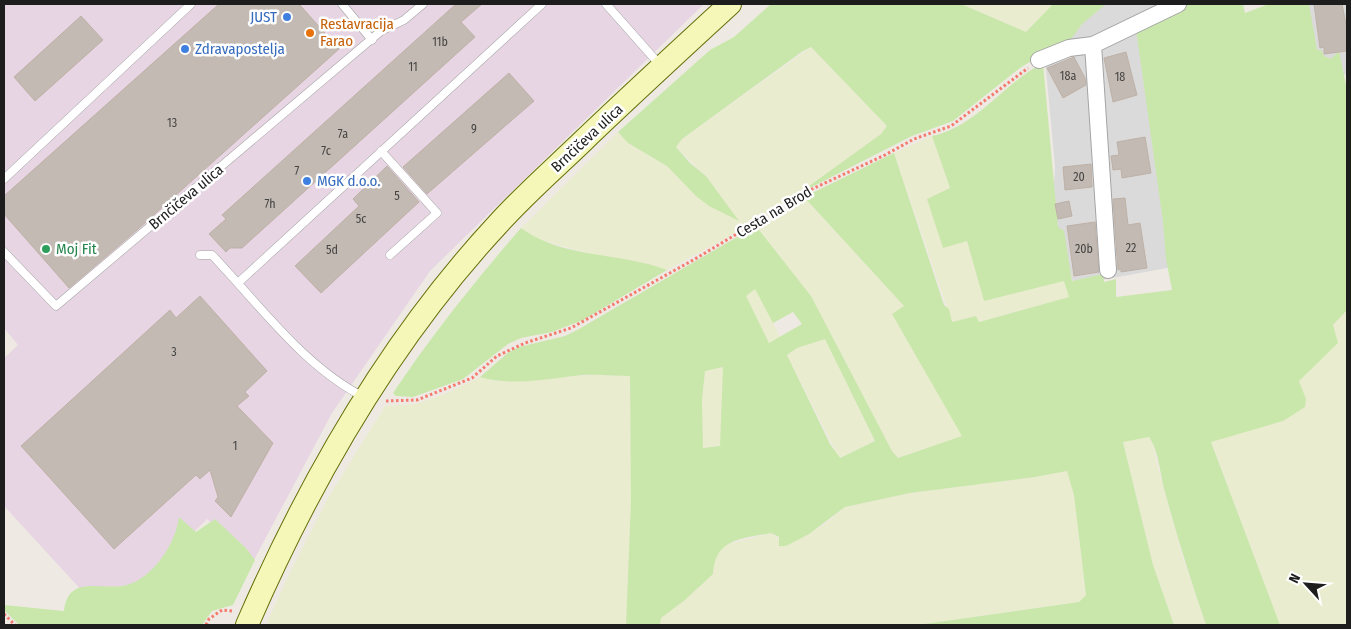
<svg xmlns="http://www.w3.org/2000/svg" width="1351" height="629" font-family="'Fira Sans Condensed',sans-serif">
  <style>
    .residential { fill: #dbdada }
    .industrial { fill: #e7d5e4 }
    .farmland { fill: #eaeccf }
    .grass { fill: #c9e7ab; fill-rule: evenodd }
    .building { fill: #c2bab3; stroke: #bfb1a6 }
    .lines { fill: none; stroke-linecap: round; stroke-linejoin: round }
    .lane-casing { stroke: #a4a4a4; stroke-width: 9 }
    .street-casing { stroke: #a4a4a4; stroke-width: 18 }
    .secondary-casing { stroke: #656f09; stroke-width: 24 }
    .path { stroke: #f47b6e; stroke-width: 3; stroke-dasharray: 2.5 2.5; stroke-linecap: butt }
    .lane { stroke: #fff; stroke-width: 8 }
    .street { stroke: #fff; stroke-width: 16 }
    .secondary { stroke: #f4f7b8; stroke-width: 22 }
    .shop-dot { fill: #3f7fe0; stroke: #fff; stroke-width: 2 }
    .food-dot { fill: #e8710a; stroke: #fff; stroke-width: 2 }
    .leisure-dot { fill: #2e9e5b; stroke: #fff; stroke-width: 2 }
    .labels { text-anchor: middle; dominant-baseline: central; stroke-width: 5; stroke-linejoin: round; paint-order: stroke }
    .number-label { font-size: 12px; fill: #464442 }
    .shop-label { font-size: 15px; fill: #366cbe; stroke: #fff; text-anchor: start }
    .food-label { font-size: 15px; fill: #c56008; stroke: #fff; text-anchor: start }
    .street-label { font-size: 15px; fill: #1d1d1d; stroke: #fff }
    .leisure-label { font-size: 15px; fill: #27864d; stroke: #fff; text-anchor: start }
  </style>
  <rect width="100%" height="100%" fill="#eeeae3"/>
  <!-- residential -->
  <path class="residential" d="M 1095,4 L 1179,4 L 1173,267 L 1074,285 L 1055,220 L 1053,203 L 1055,166 L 1044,49 Z
    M 1304,4 L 1347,4 L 1347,74 L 1337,76 L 1313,52 Z"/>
  <!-- industrial -->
  <path class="industrial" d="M 4,4 L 704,4 L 430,271 L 332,413 L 253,562 L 207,519 L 107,618 L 4,506 L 4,358 L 18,345 L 4,328 Z"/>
  <!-- farmland -->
  <path class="farmland" d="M 961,4 L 1053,4 L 1026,32 Z
    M 811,47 L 887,126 L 881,134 L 798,194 L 733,234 L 667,270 L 593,255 L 535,238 L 521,228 L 618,132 L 628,143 L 667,166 L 696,196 L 738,220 L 706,176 L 676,147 L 682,139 Z
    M 932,136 L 950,189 L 927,200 L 958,243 L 967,241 L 984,301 L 1064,280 L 1069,297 L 978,322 L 976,316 L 952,322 L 894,153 Z
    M 804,197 L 904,306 L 892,314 L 963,436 L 898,458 L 892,451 L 811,296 L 756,226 Z
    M 755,288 L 780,337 L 769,343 L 746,296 Z
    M 1347,310 L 1347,625 L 1280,625 L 1211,441 L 1283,421 L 1306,399 L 1299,381 L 1312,367 L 1333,325 Z
    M 825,339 L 875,441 L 839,458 L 787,355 L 797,348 Z
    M 724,367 L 720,446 L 703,448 L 702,400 L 705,370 Z
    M 593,375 L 630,376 L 631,500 L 626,625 L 271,625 L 267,622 L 290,572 L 328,498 L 385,406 L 416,404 L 447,393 L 480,377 L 496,381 L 516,381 Z
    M 1149,437 L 1153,443 L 1158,468 L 1183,558 L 1206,625 L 1174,625 L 1153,565 L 1123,441 Z
    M 1067,471 L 1074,495 L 1086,595 L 1079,602 L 917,625 L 660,625 L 661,618 L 685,600 L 713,574 L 714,559 L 725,545 L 771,533 L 786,546 L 825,524 L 845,507 L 910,493 L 1035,477 Z"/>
  <!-- grass -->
  <path class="grass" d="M 771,4 L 961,4 L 1026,32 L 1053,4 L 1106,4 L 1082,24 L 1068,43 L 1041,55 L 1020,68 L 953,121 L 912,136 L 798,194 L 881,134 L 887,126 L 811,47 L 803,51 L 682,139 L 676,147 L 690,163 L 706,176 L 739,221 L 709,206 L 696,196 L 667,166 L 628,143 L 618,132 L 710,50 L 734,37 Z
    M 1184,4 L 1243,4 L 1245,13 L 1269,4 L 1309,4 L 1317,50 L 1321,50 L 1324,56 L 1331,59 L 1339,51 L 1347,90 L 1347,310 L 1333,325 L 1338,343 L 1299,381 L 1306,399 L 1305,407 L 1283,421 L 1211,442 L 1280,625 L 1206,625 C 1191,581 1177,537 1165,492 C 1160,475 1159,451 1149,437 L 1123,442 L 1153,565 L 1174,625 L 917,625 L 1079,602 L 1086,595 L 1074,495 L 1067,471 L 1035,477 L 910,493 L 845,507 L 809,534 L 786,546 L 779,546 L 779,537 L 771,533 C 742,539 715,538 713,574 L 685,600 L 661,618 L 660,625 L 626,625 L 631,500 L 630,376 C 615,376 599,374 584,375 C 551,378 513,387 480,377 L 509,352 L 519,347 L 565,336 L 579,329 L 756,226 L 811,296 L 892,451 L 898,458 L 962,436 L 892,314 L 904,306 L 804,197 L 894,153 L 944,305 L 949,309 L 952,322 L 976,316 L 979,322 L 1069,297 L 1064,281 L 984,301 L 967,241 L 943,248 L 927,199 L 950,188 L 932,136 C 976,127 1004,83 1043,63 L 1058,227 L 1064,231 L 1072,281 L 1103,274 L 1104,282 L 1116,279 L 1116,297 L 1172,290 L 1166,259 L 1163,222 L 1136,29 ZM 755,289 L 773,323 L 793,312 L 802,324 L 769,343 L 746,296 ZM 825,339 L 875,441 L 840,458 L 830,444 L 787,355 L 797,348 ZM 723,367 L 720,446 L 703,448 L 702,400 L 705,371 Z
    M 521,228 C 563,259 620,252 667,270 L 583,320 L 552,332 L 521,338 L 508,344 L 463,379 L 413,397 L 396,396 L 393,393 C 432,335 475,281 521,228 Z
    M 179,517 L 196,532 L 215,519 L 246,548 L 255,560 L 233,605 L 212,611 L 202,625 L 19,625 L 4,610 L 4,605 L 64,611 C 68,574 101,591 127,585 C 153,578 176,543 179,517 Z"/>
  <!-- building -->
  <path class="building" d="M 219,4 L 299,4 L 339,49 L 137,230 L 69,288 L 4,214 L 4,196 Z
    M 456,4 L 482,4 L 461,22 L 475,37 L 242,248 L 230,248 L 226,252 L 209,234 L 226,219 L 222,215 Z
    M 1314,4 L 1342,4 L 1347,29 L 1347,51 L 1324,54 L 1324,47 L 1320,48 Z
    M 81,16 L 103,40 L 35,101 L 14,77 Z
    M 1126,52 L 1137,95 L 1113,102 L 1104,58 Z
    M 1074,57 L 1085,78 L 1086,85 L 1063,98 L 1047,68 Z
    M 509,73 L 534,101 L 427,194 L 403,167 Z
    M 1145,137 L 1151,173 L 1122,178 L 1121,169 L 1113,170 L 1111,156 L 1119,155 L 1117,142 Z
    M 1091,164 L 1092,187 L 1065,190 L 1063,167 Z
    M 387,166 L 419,202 L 321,293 L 295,266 L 359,206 L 353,199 Z
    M 1125,198 L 1128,225 L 1140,223 L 1147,268 L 1121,272 L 1121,269 L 1118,270 L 1113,199 Z
    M 1069,201 L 1072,216 L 1058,219 L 1055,204 Z
    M 1095,222 L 1099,272 L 1074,276 L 1067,226 Z
    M 200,296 L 267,371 L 245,392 L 249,396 L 237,406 L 273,443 L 231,517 L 215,501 L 218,497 L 210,470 L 200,479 L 196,475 L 114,549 L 21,446 L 170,310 L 176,318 Z"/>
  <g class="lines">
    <defs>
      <path id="lane" d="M 342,4 L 372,40
        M 606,4 L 660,65
        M 381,151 L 437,213 L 390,255
        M 4,179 L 191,4
        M 4,252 L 56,306 L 381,31 L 404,20 L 423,4
        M 200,255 L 212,255 C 258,303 304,367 364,397
        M 239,282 L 542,4"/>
      <path id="street" d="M 1093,45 L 1108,270
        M 1039,60 L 1069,48 L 1093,45 L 1178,4"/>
      <path id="secondary" d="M 247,625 C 309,482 391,339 498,224 C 525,194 555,168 584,140 C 632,94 681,49 730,4"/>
    </defs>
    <!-- lane casing -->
    <use href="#lane" class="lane-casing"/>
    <!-- street casing -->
    <use href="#street" class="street-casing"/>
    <!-- secondary casing -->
    <use href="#secondary" class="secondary-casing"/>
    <!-- path -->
    <path class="path" d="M 386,401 L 417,400 L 472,378 L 497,356 L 525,343 L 571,328 L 695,259 L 810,190 L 885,155 L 914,139 L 951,126 L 1028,68
      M 4,614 L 15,625
      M 206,625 L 209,619 L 222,610 L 233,611"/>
    <!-- lane -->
    <use href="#lane" class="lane"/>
    <!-- street -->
    <use href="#street" class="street"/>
    <!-- secondary -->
    <use href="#secondary" class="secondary"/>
  </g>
  <!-- markers -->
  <g class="shop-dot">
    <circle cx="287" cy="17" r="5"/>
    <circle cx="185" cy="49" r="5"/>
    <circle cx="307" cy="181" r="5"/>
  </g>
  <circle class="food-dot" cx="310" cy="33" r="5"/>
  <circle class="leisure-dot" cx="46" cy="249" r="5"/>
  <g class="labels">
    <!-- number labels -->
    <g class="number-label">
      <text x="440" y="42">11b</text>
      <text x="413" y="67">11</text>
      <text x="1068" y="76">18a</text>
      <text x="1120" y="77">18</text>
      <text x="172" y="123">13</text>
      <text x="474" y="129">9</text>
      <text x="343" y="134">7a</text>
      <text x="326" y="151">7c</text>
      <text x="297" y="171">7</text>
      <text x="1079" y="177">20</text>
      <text x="397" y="196">5</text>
      <text x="270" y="204">7h</text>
      <text x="361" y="219">5c</text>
      <text x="1131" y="248">22</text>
      <text x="1084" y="249">20b</text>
      <text x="332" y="250">5d</text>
      <text x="174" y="352">3</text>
      <text x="235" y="446">1</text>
    </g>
    <!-- shop labels -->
    <g class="shop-label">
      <text x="277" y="17" text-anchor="end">JUST</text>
      <text x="195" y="49">Zdravapostelja</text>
      <text x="317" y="181">MGK d.o.o.</text>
    </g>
    <!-- food labels -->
    <g class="food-label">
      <text x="320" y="24">Restavracija<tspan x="320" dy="17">Farao</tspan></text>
    </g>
    <!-- street labels -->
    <g class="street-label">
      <text transform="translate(587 138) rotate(-43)">Brnčičeva ulica</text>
      <text transform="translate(186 197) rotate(-40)">Brnčičeva ulica</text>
      <text transform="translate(774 212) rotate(-31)">Cesta na Brod</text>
    </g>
    <!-- leisure labels -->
    <g class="leisure-label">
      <text x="56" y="249">Moj Fit</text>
    </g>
  </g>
  <!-- border -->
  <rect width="1351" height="629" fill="none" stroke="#1d1d1d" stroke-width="10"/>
  <!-- north arrow -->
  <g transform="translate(1306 584) rotate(296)" stroke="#ffffff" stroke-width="4" paint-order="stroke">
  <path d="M0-4L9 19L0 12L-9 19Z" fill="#1d1d1d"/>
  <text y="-8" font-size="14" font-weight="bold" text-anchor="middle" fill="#1d1d1d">N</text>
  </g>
</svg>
